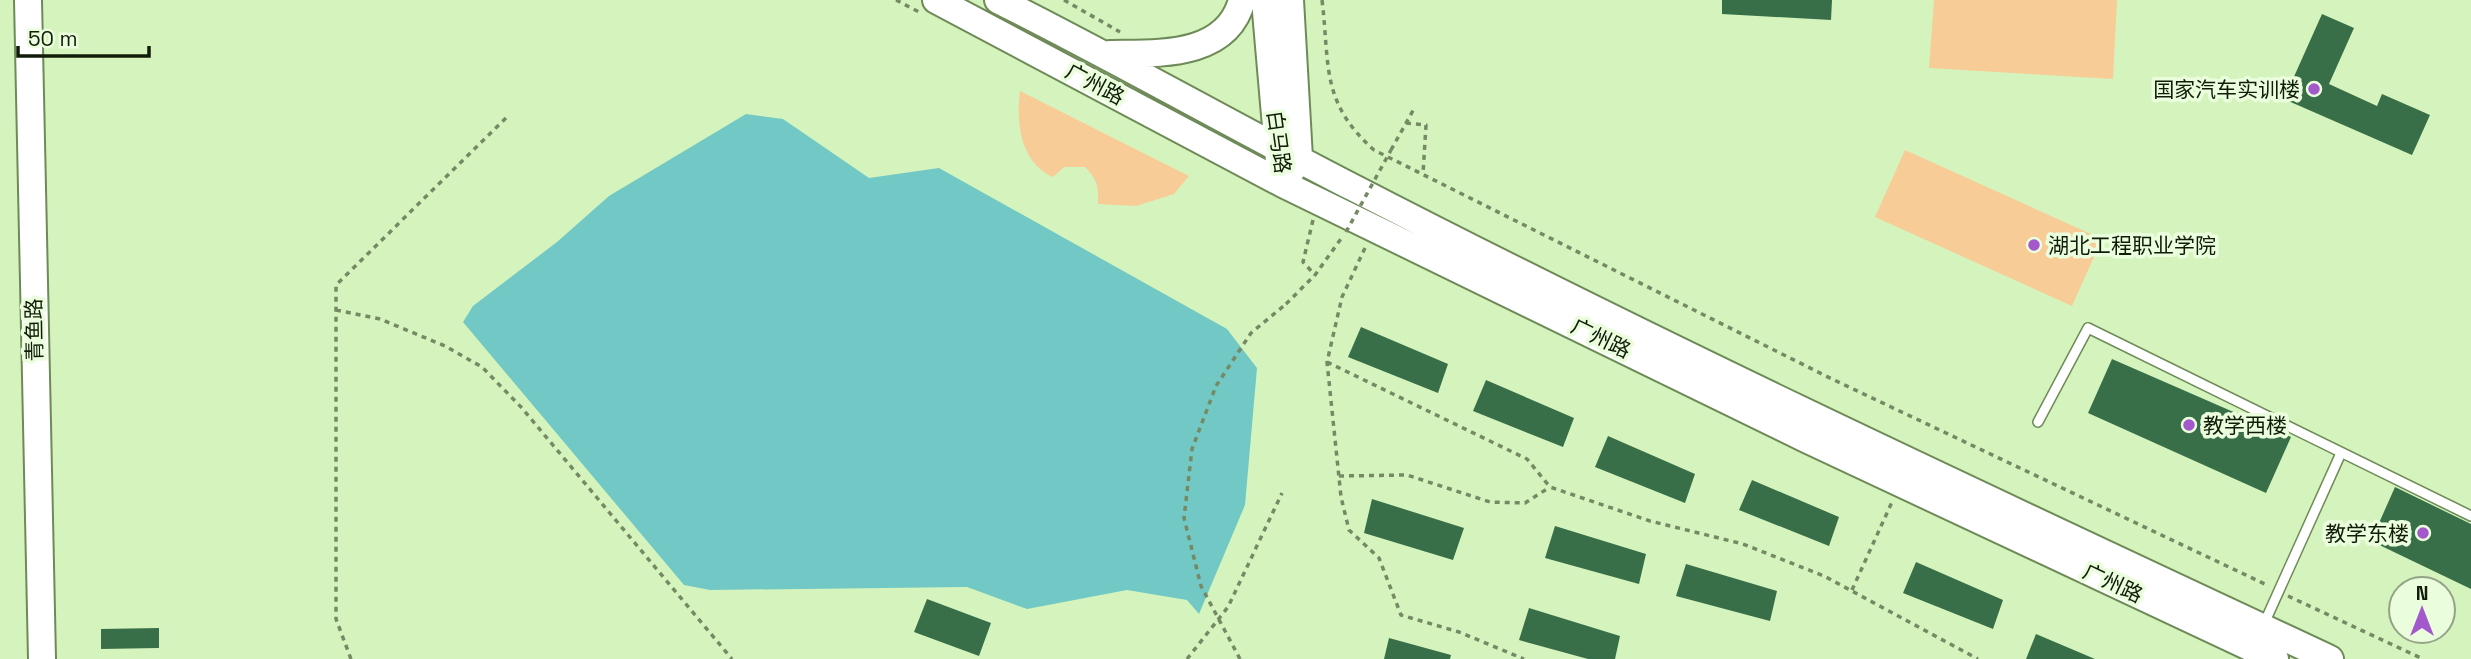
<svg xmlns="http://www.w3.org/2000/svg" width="2471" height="659" font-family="'Space Grotesk','Noto Sans SC',sans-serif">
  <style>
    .green { fill: #f7cc97 }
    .water { fill: #71c8c4 }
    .building { fill: #386f49 }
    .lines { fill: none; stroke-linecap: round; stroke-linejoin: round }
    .lane-casing { stroke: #6e8a58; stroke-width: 12 }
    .secondary-casing { stroke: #6e8a58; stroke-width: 30 }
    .path { stroke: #758a64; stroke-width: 3.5; stroke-dasharray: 5 5; stroke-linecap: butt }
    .lane { stroke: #fff; stroke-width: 9 }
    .secondary { stroke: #fff; stroke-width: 26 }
    .path-bridge { stroke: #758a64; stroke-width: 3.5; stroke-dasharray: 5 5; stroke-linecap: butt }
    .poi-dot { fill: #a358cb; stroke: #eafddc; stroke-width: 2.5 }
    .labels { text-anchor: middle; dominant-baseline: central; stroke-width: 7; stroke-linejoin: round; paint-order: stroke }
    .street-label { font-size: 21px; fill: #111c08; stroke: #eafddc }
    .poi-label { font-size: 21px; fill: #111c08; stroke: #eafddc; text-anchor: end }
  </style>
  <rect width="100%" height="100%" fill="#d5f4bd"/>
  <!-- green -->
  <path class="green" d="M 1934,0 L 2117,0 L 2113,79 L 1929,68 Z
    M 1020,91 L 1189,176 L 1174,194 L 1136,206 L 1098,204 C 1099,187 1097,179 1085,167 L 1064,167 L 1053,177 C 1020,162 1016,123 1020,91 Z
    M 1905,150 L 2102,239 L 2072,306 L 1875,217 Z"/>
  <!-- water -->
  <path class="water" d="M 746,114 L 783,119 L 869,178 L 939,168 L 1227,329 L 1257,368 L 1245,505 L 1199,614 L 1187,600 L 1127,590 L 1027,609 L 967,587 L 710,590 L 684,585 L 463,322 L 473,306 L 557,242 L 609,196 Z"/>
  <!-- building -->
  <path class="building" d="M 1722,0 L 1832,0 L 1831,20 L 1722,14 Z
    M 2322,14 L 2354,28 L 2329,84 L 2377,106 L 2382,94 L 2430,115 L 2412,155 L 2284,99 Z
    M 1361,327 L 1448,364 L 1438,393 L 1348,357 Z
    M 2112,359 L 2291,437 L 2266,493 L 2088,413 Z
    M 1486,380 L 1574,418 L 1563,447 L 1473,411 Z
    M 1608,436 L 1695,474 L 1685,503 L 1595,467 Z
    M 1752,480 L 1839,517 L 1829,546 L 1739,510 Z
    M 2395,487 L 2471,524 L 2471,589 L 2371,541 Z
    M 1372,499 L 1464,528 L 1453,560 L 1364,533 Z
    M 1555,526 L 1646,554 L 1639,584 L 1545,558 Z
    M 1916,562 L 2003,600 L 1993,629 L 1903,593 Z
    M 1686,564 L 1777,591 L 1770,621 L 1676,596 Z
    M 927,599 L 991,623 L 979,656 L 914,632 Z
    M 1529,608 L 1620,636 L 1615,659 L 1588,659 L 1519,640 Z
    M 159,628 L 159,648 L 101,649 L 101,629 Z
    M 2036,634 L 2095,659 L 2026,659 Z
    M 1389,638 L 1451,655 L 1450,659 L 1384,659 Z"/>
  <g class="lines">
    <defs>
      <path id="lane" d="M 2038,422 L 2088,328 L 2471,516
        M 2263,626 L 2341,453"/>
      <path id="secondary" d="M 28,0 L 42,659
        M 936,0 L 1283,184 L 1806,439 L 2275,659
        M 998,0 C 1118,60 1235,127 1354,188 C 1675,354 2003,506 2330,659
        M 1265,0 L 1279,161
        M 1290,0 L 1299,158 L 1292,170
        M 1110,54 C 1158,53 1227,58 1242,0"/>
    </defs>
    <!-- lane casing -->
    <use href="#lane" class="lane-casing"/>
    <!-- secondary casing -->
    <use href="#secondary" class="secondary-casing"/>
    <!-- path -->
    <path class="path" d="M 896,0 L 919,12
      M 1064,0 L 1120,32
      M 1322,0 C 1330,65 1320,102 1374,150 L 1832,379 L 2269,586
      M 1406,123 L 1426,125 L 1423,174
      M 1391,150 L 1415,107
      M 1313,220 L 1303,262 L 1315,275
      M 1365,248 L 1342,297 L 1327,362 L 1341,497 L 1349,530 L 1379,558 L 1401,615 L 1459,632 L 1524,659
      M 1286,304 L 1315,275 L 1343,236
      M 336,310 L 380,319 L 445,346 L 482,367 L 521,407 L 732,659
      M 1327,362 L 1527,459 L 1550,487 L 1650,521 L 1743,544 L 1824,576 L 1978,659
      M 1339,476 L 1407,475 L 1490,502 L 1525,503 L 1550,487
      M 1852,590 L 1892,502
      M 2288,596 L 2423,659
      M 351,659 L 336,619 L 336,285 L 509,115
      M 1187,659 L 1228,607 L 1282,493"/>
    <!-- lane -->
    <use href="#lane" class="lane"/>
    <!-- secondary -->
    <use href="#secondary" class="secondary"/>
    <!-- path-bridge -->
    <path class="path-bridge" d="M 1346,232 L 1391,150
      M 1240,659 L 1201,586 L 1184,518 L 1192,449 L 1216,386 L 1251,333 L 1286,304"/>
  </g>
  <!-- markers -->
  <g class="poi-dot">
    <circle cx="2314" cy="89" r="7"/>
    <circle cx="2034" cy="245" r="7"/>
    <circle cx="2189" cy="425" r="7"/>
    <circle cx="2423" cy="533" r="7"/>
  </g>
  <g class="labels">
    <!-- street labels -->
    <g class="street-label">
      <text transform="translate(1095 84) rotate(28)">广州路</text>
      <text transform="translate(1279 142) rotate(82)">白马路</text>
      <text transform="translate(34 330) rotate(-91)">青鱼路</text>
      <text transform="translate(1601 338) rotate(26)">广州路</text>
      <text transform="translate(2113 583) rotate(25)">广州路</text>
    </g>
    <!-- poi labels -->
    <g class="poi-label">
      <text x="2300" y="89">国家汽车实训楼</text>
      <text x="2048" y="245" text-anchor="start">湖北工程职业学院</text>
      <text x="2203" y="425" text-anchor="start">教学西楼</text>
      <text x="2409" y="533">教学东楼</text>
    </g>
  </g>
  <!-- north arrow -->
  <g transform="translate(2422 610)"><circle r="33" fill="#eafddc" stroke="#93a387" stroke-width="2"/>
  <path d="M0-5L12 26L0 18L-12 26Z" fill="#a358cb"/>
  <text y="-10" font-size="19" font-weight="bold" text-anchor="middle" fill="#111c08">N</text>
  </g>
  <!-- scale -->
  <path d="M18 46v10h131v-10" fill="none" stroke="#111c08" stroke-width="3.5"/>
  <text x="28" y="46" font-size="21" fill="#111c08" stroke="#eafddc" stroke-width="5" paint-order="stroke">50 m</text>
</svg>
